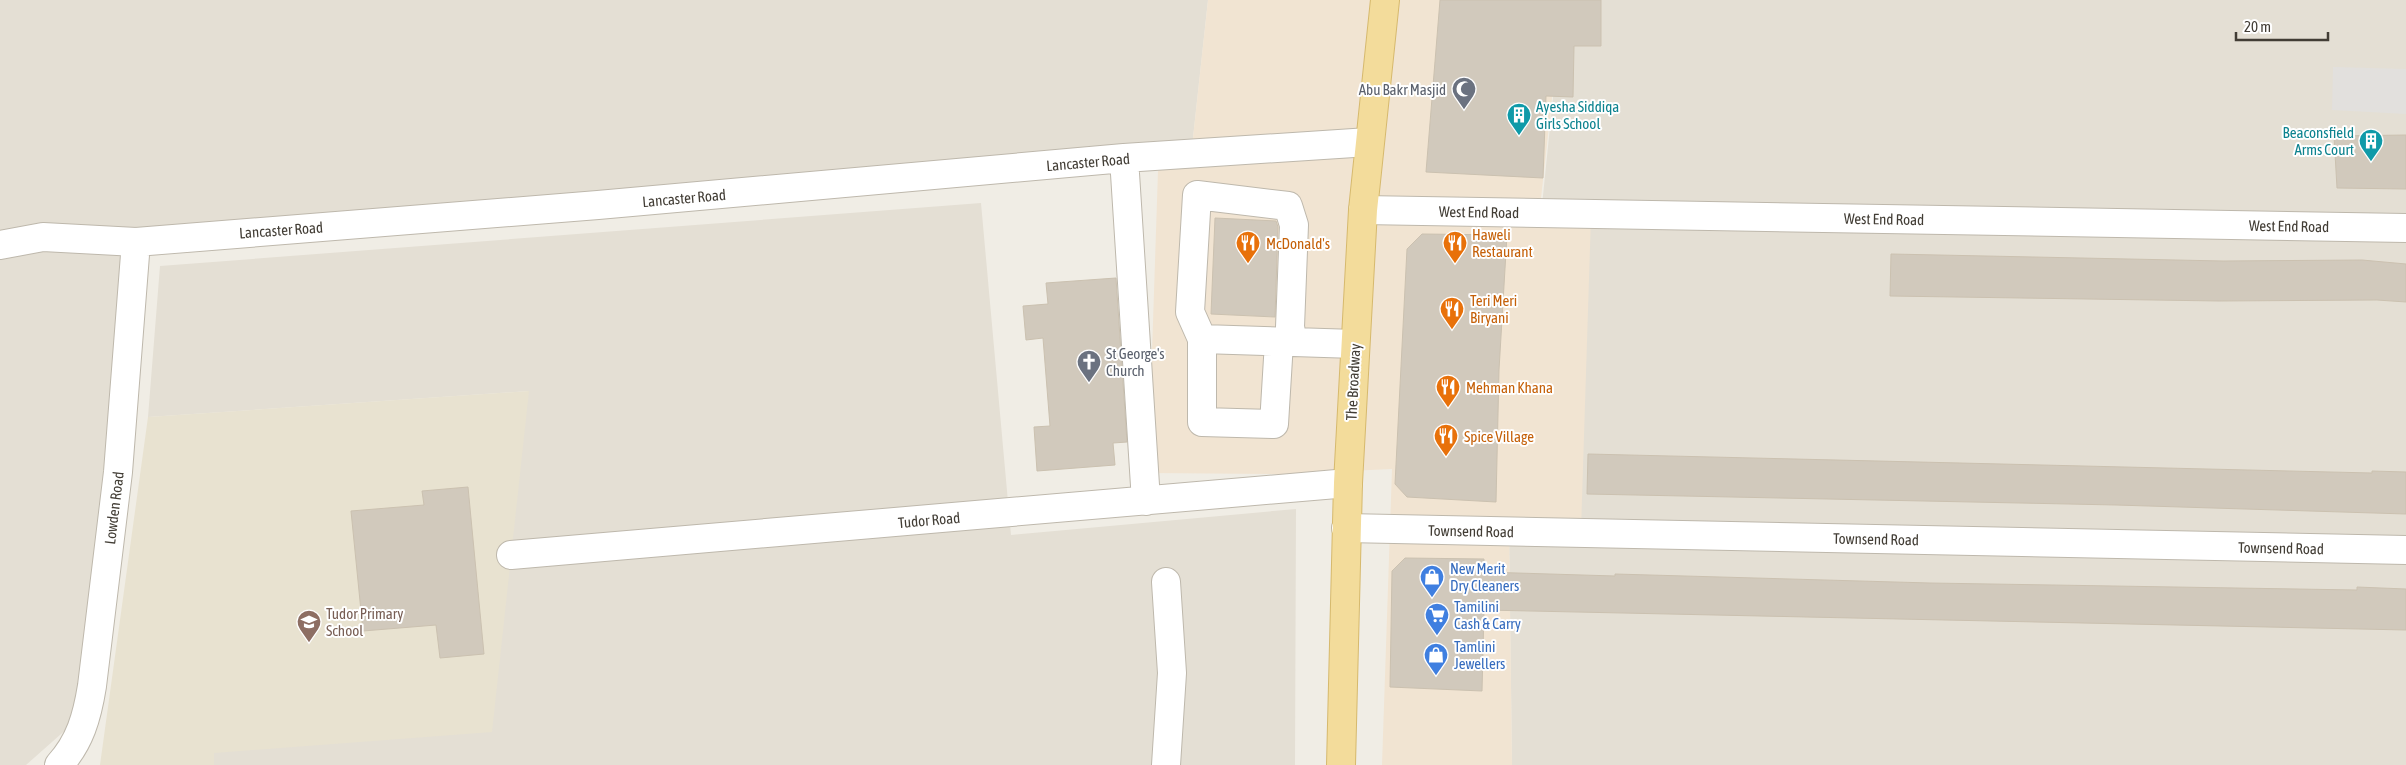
<svg xmlns="http://www.w3.org/2000/svg" width="2406" height="765" font-family="'Asap Condensed',sans-serif">
  <style>
    .residential { fill: #e4dfd4 }
    .commercial { fill: #f1e4d2 }
    .education { fill: #e8e2d0 }
    .parking { fill: #e2e0dd }
    .building { fill: #d1c9bc; stroke: #cbc1b0 }
    .lines { fill: none; stroke-linecap: round; stroke-linejoin: round }
    .minor-casing { stroke: #beb8ac; stroke-width: 30 }
    .major-casing { stroke: #d6b96d; stroke-width: 30 }
    .minor { stroke: #fff; stroke-width: 28 }
    .major { stroke: #f3dc9b; stroke-width: 28 }
    .labels { text-anchor: middle; dominant-baseline: central; stroke-width: 4; stroke-linejoin: round; paint-order: stroke }
    .worship-label { font-size: 15px; fill: #5b616d; stroke: #fff; text-anchor: end }
    .culture-label { font-size: 15px; fill: #0d838f; stroke: #fff; text-anchor: start }
    .street-label { font-size: 15px; fill: #423d35; stroke: #fff }
    .food-label { font-size: 15px; fill: #c56008; stroke: #fff; text-anchor: start }
    .shop-label { font-size: 15px; fill: #366cbe; stroke: #fff; text-anchor: start }
    .education-label { font-size: 15px; fill: #785e54; stroke: #fff; text-anchor: start }
  </style>
  <rect width="100%" height="100%" fill="#f0ede5"/>
  <!-- residential -->
  <path class="residential" d="M 0,0 L 1208,0 L 1191,156 L 146,231 L 87,711 L 26,765 L 0,765 Z
    M 1563,0 L 2406,0 L 2406,765 L 1512,765 L 1509,528 Z
    M 981,203 L 1011,535 L 1296,509 L 1295,765 L 214,765 L 213,753 L 529,391 L 148,417 L 160,266 Z"/>
  <!-- commercial -->
  <path class="commercial" d="M 1208,0 L 1563,0 L 1540,207 L 1591,216 L 1581,530 L 1509,528 L 1512,765 L 1382,765 L 1392,469 L 1282,474 L 1148,473 L 1158,171 L 1191,156 Z"/>
  <!-- education -->
  <path class="education" d="M 529,391 L 492,732 L 214,753 L 214,765 L 100,765 L 148,417 Z"/>
  <!-- parking -->
  <path class="parking" d="M 2333,67 L 2406,69 L 2406,114 L 2332,110 Z"/>
  <!-- building -->
  <path class="building" d="M 1440,0 L 1601,0 L 1601,46 L 1574,46 L 1573,97 L 1546,96 L 1543,178 L 1426,172 Z
    M 2406,135 L 2406,189 L 2337,188 L 2334,136 Z
    M 1215,218 L 1276,221 L 1278,227 L 1275,317 L 1211,314 Z
    M 1422,234 L 1507,235 L 1499,370 L 1496,502 L 1407,497 L 1395,484 L 1407,249 Z
    M 1891,254 L 2223,261 L 2362,260 L 2406,264 L 2406,302 L 2377,300 L 2219,301 L 1890,296 Z
    M 1116,278 L 1127,442 L 1113,443 L 1115,465 L 1037,471 L 1034,427 L 1050,426 L 1043,338 L 1026,340 L 1023,306 L 1048,304 L 1046,283 Z
    M 1588,454 L 2372,473 L 2372,471 L 2406,472 L 2406,514 L 2116,505 L 1587,494 Z
    M 468,487 L 484,654 L 440,658 L 436,625 L 363,631 L 351,511 L 424,505 L 422,491 Z
    M 1405,558 L 1484,559 L 1484,572 L 1615,576 L 1615,574 L 1930,583 L 2357,590 L 2357,587 L 2406,589 L 2406,630 L 1484,610 L 1482,691 L 1390,687 L 1392,571 Z"/>
  <g class="lines">
    <defs>
      <path id="minor" d="M 1124,158 L 1146,501
        M 1363,210 L 2406,228
        M 0,245 L 43,237 L 136,242 L 598,205 L 1124,158 L 1369,142
        M 1202,339 L 1190,312 L 1197,195 L 1288,206 L 1294,225 L 1290,327 L 1293,342
        M 1279,342 L 1274,424 L 1202,422 L 1202,339 L 1355,344
        M 1346,528 L 2406,550
        M 511,555 L 1348,483
        M 1166,582 L 1172,673 L 1166,765
        M 59,765 C 80,742 87,717 92,686 L 118,472 L 136,242"/>
      <path id="major" d="M 1341,765 L 1348,483 L 1363,210 L 1385,0"/>
    </defs>
    <!-- minor casing -->
    <use href="#minor" class="minor-casing"/>
    <!-- major casing -->
    <use href="#major" class="major-casing"/>
    <!-- minor -->
    <use href="#minor" class="minor"/>
    <!-- major -->
    <use href="#major" class="major"/>
  </g>
  <!-- icons -->
  <defs>
    <symbol id="mosque-pin" viewBox="-11 -11 22 30"><path d="M0 17L-7.5 6A9.5 9.5 0 1 1 7.5 6Z" fill="#6b7280" stroke="#fff"/><path d="M3.5-4.9A6 6 0 1 0 3.5 4.9A5 5 0 1 1 3.5-4.9Z" fill="#fff"/></symbol>
    <symbol id="building-pin" viewBox="-11 -11 22 30"><path d="M0 17L-7.5 6A9.5 9.5 0 1 1 7.5 6Z" fill="#0f9aa8" stroke="#fff"/><path d="M-4-6H4V6H1V3H-1V6H-4ZM-2.5-4.3h1.7v1.8h-1.7ZM.8-4.3h1.7v1.8H.8ZM-2.5-1h1.7V.8h-1.7ZM.8-1h1.7V.8H.8Z" fill="#fff"/></symbol>
    <symbol id="restaurant-pin" viewBox="-11 -11 22 30"><path d="M0 17L-7.5 6A9.5 9.5 0 1 1 7.5 6Z" fill="#e8710a" stroke="#fff"/><path d="M-5-6h1v4h1v-4h1v4h1v-4h1v5L-1.5 .5V6h-2V.5L-5-1ZM5-6V6H3V1.5H1.5Q1.5-4 5-6Z" fill="#fff"/></symbol>
    <symbol id="church-pin" viewBox="-11 -11 22 30"><path d="M0 17L-7.5 6A9.5 9.5 0 1 1 7.5 6Z" fill="#6b7280" stroke="#fff"/><path d="M-1.2-6h2.4v3.5h3.3v2.4h-3.3V6h-2.4V-.1h-3.3v-2.4h3.3Z" fill="#fff"/></symbol>
    <symbol id="shop-pin" viewBox="-11 -11 22 30"><path d="M0 17L-7.5 6A9.5 9.5 0 1 1 7.5 6Z" fill="#3f7fe0" stroke="#fff"/><path d="M-5-2.5h2.3a2.7 3.5 0 0 1 5.4 0H5L5.5 6h-11ZM-1.5-2.5h3a1.5 2.3 0 0 0-3 0Z" fill="#fff"/></symbol>
    <symbol id="supermarket-pin" viewBox="-11 -11 22 30"><path d="M0 17L-7.5 6A9.5 9.5 0 1 1 7.5 6Z" fill="#3f7fe0" stroke="#fff"/><path d="M-6-5.5h2.5l.6 2H6L4.5 2H-2.5L-4.4-4H-6ZM-1.5 3.2a1.3 1.3 0 1 0 .1 0ZM3 3.2a1.3 1.3 0 1 0 .1 0Z" fill="#fff"/></symbol>
    <symbol id="school-pin" viewBox="-11 -11 22 30"><path d="M0 17L-7.5 6A9.5 9.5 0 1 1 7.5 6Z" fill="#8d6e63" stroke="#fff"/><path d="M0-5L7-2L0 1L-7-2ZM-4 1L0 2.5L4 1V4Q0 6-4 4Z" fill="#fff"/></symbol>
  </defs>
  <g fill-rule="evenodd">
    <use href="#mosque-pin" x="1450" y="75" width="28" height="38"/>
    <use href="#building-pin" x="1505" y="101" width="28" height="38"/>
    <use href="#building-pin" x="2357" y="127" width="28" height="38"/>
    <use href="#restaurant-pin" x="1234" y="229" width="28" height="38"/>
    <use href="#restaurant-pin" x="1441" y="229" width="28" height="38"/>
    <use href="#restaurant-pin" x="1438" y="295" width="28" height="38"/>
    <use href="#church-pin" x="1075" y="348" width="28" height="38"/>
    <use href="#restaurant-pin" x="1434" y="373" width="28" height="38"/>
    <use href="#restaurant-pin" x="1432" y="422" width="28" height="38"/>
    <use href="#shop-pin" x="1418" y="563" width="28" height="38"/>
    <use href="#supermarket-pin" x="1423" y="601" width="28" height="38"/>
    <use href="#school-pin" x="295" y="608" width="28" height="38"/>
    <use href="#shop-pin" x="1422" y="641" width="28" height="38"/>
  </g>
  <g class="labels">
    <!-- worship labels -->
    <g class="worship-label">
      <text x="1446" y="89">Abu Bakr Masjid</text>
      <text x="1106" y="353" text-anchor="start">St George's<tspan x="1106" dy="17">Church</tspan></text>
    </g>
    <!-- culture labels -->
    <g class="culture-label">
      <text x="1536" y="106">Ayesha Siddiqa<tspan x="1536" dy="17">Girls School</tspan></text>
      <text x="2354" y="132" text-anchor="end">Beaconsfield<tspan x="2354" dy="17">Arms Court</tspan></text>
    </g>
    <!-- street labels -->
    <g class="street-label">
      <text transform="translate(1088 162) rotate(-5)">Lancaster Road</text>
      <text transform="translate(684 198) rotate(-5)">Lancaster Road</text>
      <text transform="translate(1479 212) rotate(1)">West End Road</text>
      <text transform="translate(1884 219) rotate(1)">West End Road</text>
      <text transform="translate(2289 226) rotate(1)">West End Road</text>
      <text transform="translate(281 230) rotate(-4)">Lancaster Road</text>
      <text transform="translate(1353 382) rotate(-87)">The Broadway</text>
      <text transform="translate(114 508) rotate(-83)">Lowden Road</text>
      <text transform="translate(929 520) rotate(-5)">Tudor Road</text>
      <text transform="translate(1471 531) rotate(1)">Townsend Road</text>
      <text transform="translate(1876 539) rotate(1)">Townsend Road</text>
      <text transform="translate(2281 548) rotate(1)">Townsend Road</text>
    </g>
    <!-- food labels -->
    <g class="food-label">
      <text x="1472" y="234">Haweli<tspan x="1472" dy="17">Restaurant</tspan></text>
      <text x="1266" y="243">McDonald's</text>
      <text x="1470" y="300">Teri Meri<tspan x="1470" dy="17">Biryani</tspan></text>
      <text x="1466" y="387">Mehman Khana</text>
      <text x="1464" y="436">Spice Village</text>
    </g>
    <!-- shop labels -->
    <g class="shop-label">
      <text x="1450" y="568">New Merit<tspan x="1450" dy="17">Dry Cleaners</tspan></text>
      <text x="1454" y="606">Tamilini<tspan x="1454" dy="17">Cash &amp; Carry</tspan></text>
      <text x="1454" y="646">Tamlini<tspan x="1454" dy="17">Jewellers</tspan></text>
    </g>
    <!-- education labels -->
    <g class="education-label">
      <text x="326" y="613">Tudor Primary<tspan x="326" dy="17">School</tspan></text>
    </g>
  </g>
  <!-- scale -->
  <path d="M2236 32v8h92v-8" fill="none" stroke="#423d35" stroke-width="2.5"/>
  <text x="2244" y="32" font-size="15" fill="#423d35" stroke="#ffffff" stroke-width="4" paint-order="stroke">20 m</text>
</svg>
